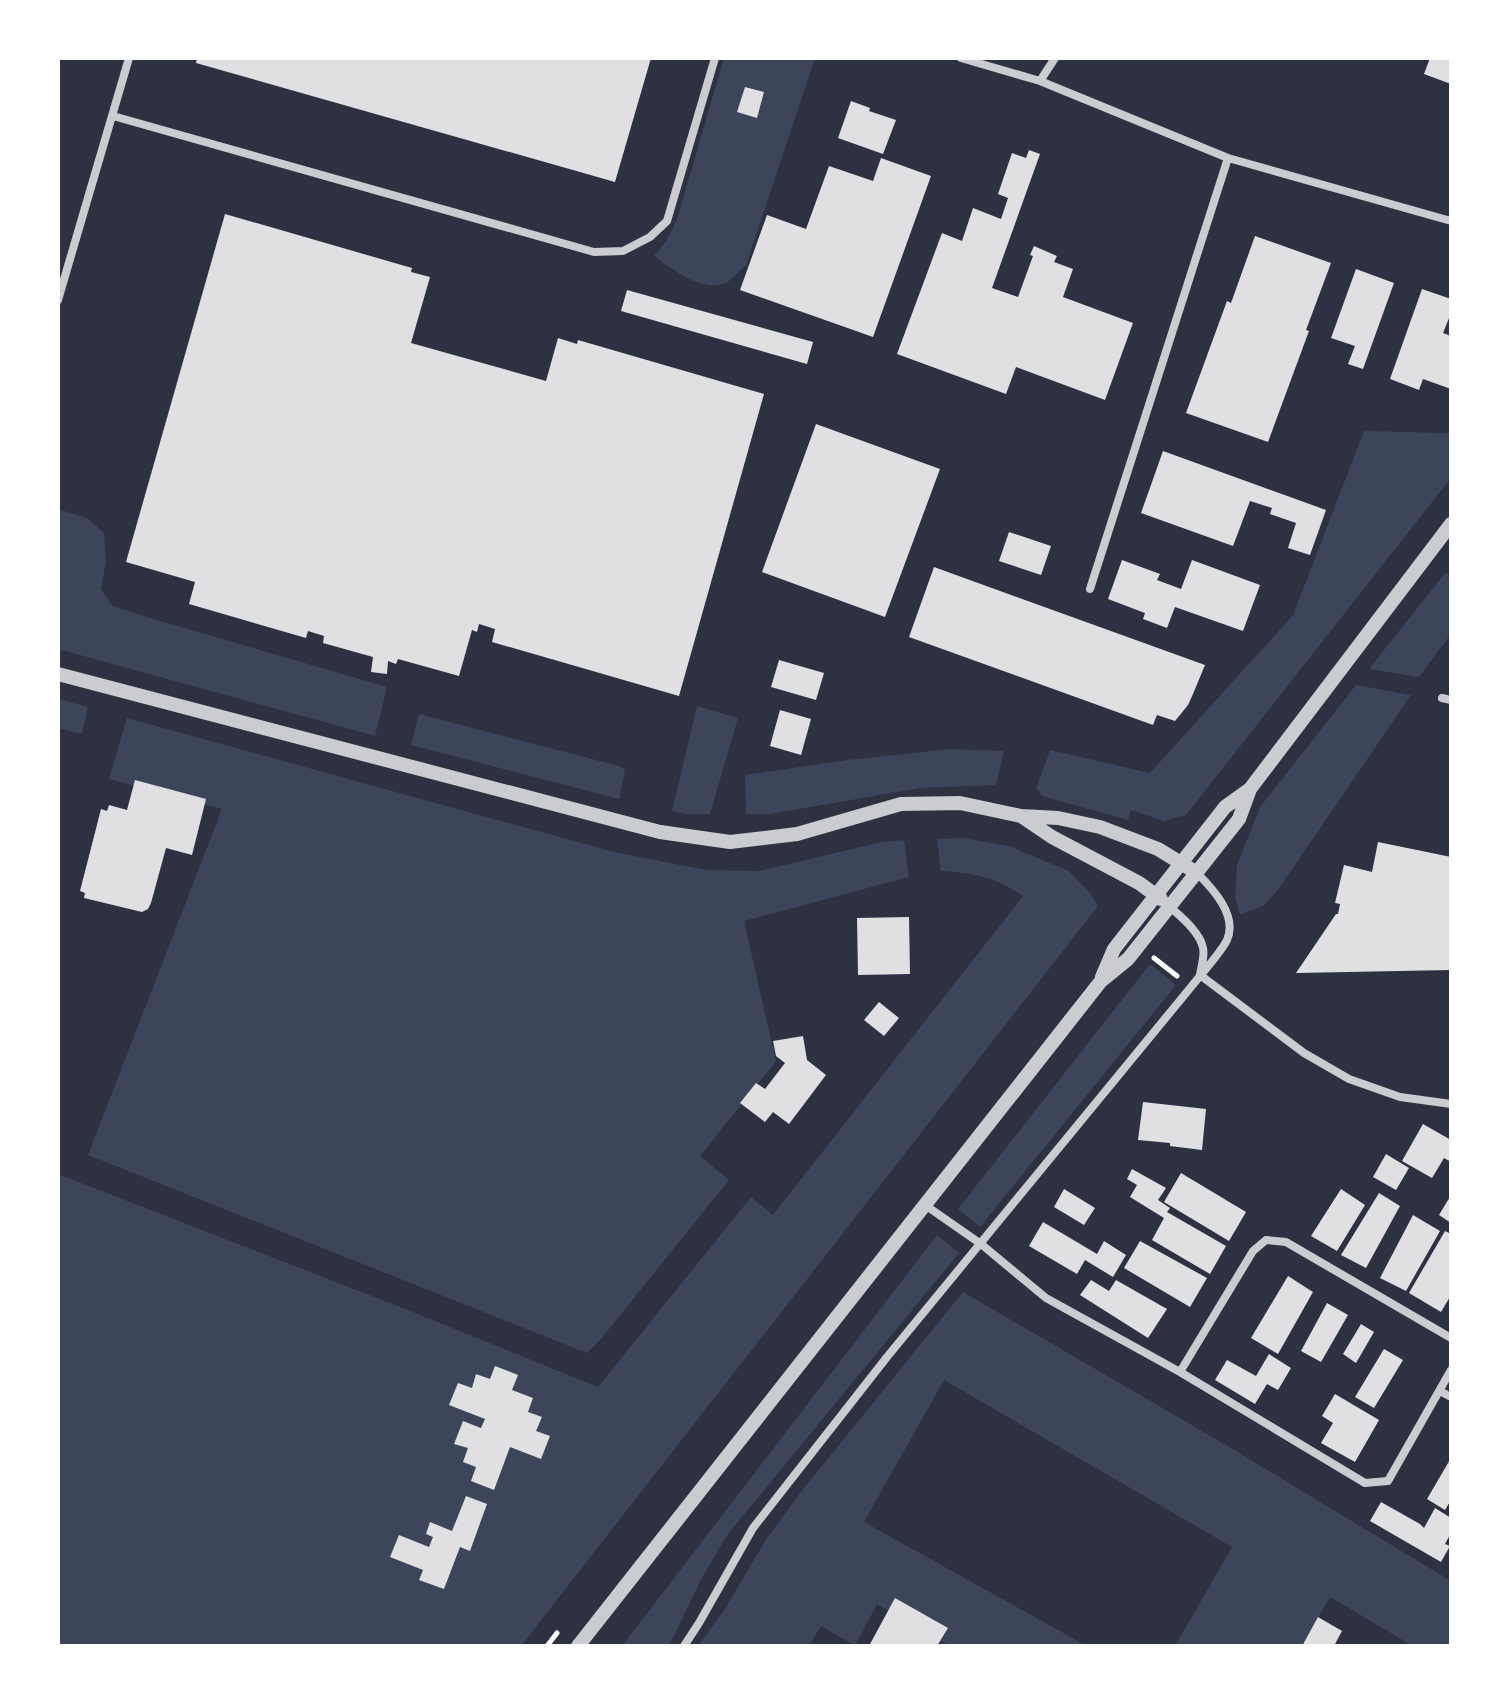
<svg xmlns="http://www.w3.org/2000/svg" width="1509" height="1704" font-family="'Public Sans',sans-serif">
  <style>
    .green { fill: #3c4559 }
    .building { fill: #e0e0e3 }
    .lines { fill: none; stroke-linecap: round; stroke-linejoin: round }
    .path { stroke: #fff; stroke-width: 5 }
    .minor { stroke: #caccd0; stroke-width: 8 }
    .tertiary { stroke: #caccd0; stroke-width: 14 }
  </style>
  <rect width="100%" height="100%" fill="#2d3142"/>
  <!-- green -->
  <path class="green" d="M 724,58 L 815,58 L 746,265 C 740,270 733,279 726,283 C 703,293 671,269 654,256 L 667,240 L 677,219 Z
    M 1451,428 L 1451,478 L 1186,815 L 1164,821 L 1131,810 L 1128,820 L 1042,796 L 1036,788 L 1050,750 L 1150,773 L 1293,615 L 1364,431 L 1446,433 Z
    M 58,509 L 87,518 L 104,533 L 106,561 L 101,589 L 113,606 L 150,618 L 387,687 L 375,736 L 58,649 Z
    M 1445,573 L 1451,575 L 1451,634 L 1419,677 L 1369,669 Z
    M 1356,685 L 1411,695 L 1280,887 L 1265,905 L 1240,915 L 1235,897 L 1237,865 L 1260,807 Z
    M 58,699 L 88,707 L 82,734 L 58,728 Z
    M 697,706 L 738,718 L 710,814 L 686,814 L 672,811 Z
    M 419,714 L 619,766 L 625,770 L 619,799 L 411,745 Z
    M 127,718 L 614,852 L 706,870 L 759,871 L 882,842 L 904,840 L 909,877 L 744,921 L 776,1061 L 700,1156 L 729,1180 L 601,1339 L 587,1353 L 88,1155 L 222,809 L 109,779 Z
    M 950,749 L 1004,751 L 996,785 L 921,788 L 770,814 L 746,814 L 745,775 L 848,760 Z
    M 963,838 L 1009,846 L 1069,871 L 1090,893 L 1098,906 L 521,1646 L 58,1646 L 58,1174 L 408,1310 L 598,1387 L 751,1197 L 773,1215 L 1023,896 C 996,877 974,873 941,871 L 937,839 Z
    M 1150,964 L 1176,985 L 980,1227 L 958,1209 Z
    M 937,1235 L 959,1253 L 728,1534 L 703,1576 L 669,1646 L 622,1646 Z
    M 963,1292 L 1226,1445 L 1451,1581 L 1451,1646 L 1413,1646 L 1330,1597 L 1301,1646 L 1175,1646 L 1232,1547 L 944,1380 L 864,1522 L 1087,1646 L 950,1646 L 877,1604 L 855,1646 L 821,1626 L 809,1646 L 698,1646 L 726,1607 L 767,1538 L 804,1488 Z"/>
  <!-- building -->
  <path class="building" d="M 197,58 L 651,58 L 615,182 L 196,63 Z
    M 1430,58 L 1451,58 L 1451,84 L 1424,74 Z
    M 745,87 L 764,92 L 757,118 L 737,112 Z
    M 851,101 L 870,108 L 869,111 L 896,120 L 883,154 L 838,138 Z
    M 1029,150 L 1040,154 L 992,288 L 1018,297 L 1033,256 L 1030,255 L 1034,246 L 1057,256 L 1054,262 L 1073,269 L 1063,297 L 1133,323 L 1105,400 L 1016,367 L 1006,394 L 897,354 L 942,233 L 962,241 L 973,208 L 1001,219 L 1008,198 L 998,194 L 1012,153 L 1026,158 Z
    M 881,158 L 931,176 L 873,337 L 740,290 L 767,215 L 806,229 L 829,166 L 873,181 Z
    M 225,214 L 412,268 L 411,272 L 430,277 L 411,343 L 546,381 L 558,338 L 577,344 L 578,340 L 764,394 L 679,696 L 492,642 L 495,629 L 479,624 L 477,632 L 472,630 L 459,676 L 398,659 L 396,664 L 388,661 L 387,674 L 371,672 L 373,657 L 323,643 L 324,636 L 308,631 L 306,638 L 189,604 L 195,582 L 126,562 Z
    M 1255,236 L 1331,263 L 1306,330 L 1309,331 L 1268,442 L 1186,413 L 1227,301 L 1231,303 Z
    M 1356,269 L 1394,283 L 1363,369 L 1348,364 L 1355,346 L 1331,338 Z
    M 1422,289 L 1451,299 L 1451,313 L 1443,333 L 1451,336 L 1451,389 L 1423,379 L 1419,390 L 1390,379 Z
    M 627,290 L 813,342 L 807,364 L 621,311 Z
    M 816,424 L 940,469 L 885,617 L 762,572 Z
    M 1163,451 L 1326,510 L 1310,555 L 1288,548 L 1296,523 L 1270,514 L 1272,508 L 1250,501 L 1233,546 L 1141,513 Z
    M 1009,532 L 1051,546 L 1041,575 L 999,561 Z
    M 1122,560 L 1160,574 L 1157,580 L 1181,589 L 1192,560 L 1260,585 L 1243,631 L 1175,607 L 1167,628 L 1143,619 L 1145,613 L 1108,599 Z
    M 934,567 L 1205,665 L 1193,694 L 1188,705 L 1175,721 L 1157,715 L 1153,725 L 909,637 Z
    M 779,660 L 824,673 L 816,700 L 771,687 Z
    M 780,710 L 811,719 L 801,755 L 770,746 Z
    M 135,780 L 206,799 L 192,855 L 166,848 L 151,903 L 148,909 L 142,912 L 84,898 L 85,893 L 80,891 L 101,809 L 107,811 L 109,805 L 127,810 Z
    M 1378,842 L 1451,857 L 1451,970 L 1296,973 L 1336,914 L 1338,914 L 1340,904 L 1335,903 L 1344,865 L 1372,872 Z
    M 909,917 L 910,974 L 858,975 L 857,918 Z
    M 879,1002 L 899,1018 L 884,1036 L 864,1020 Z
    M 803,1036 L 807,1060 L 826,1075 L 789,1124 L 773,1112 L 765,1122 L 740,1103 L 756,1083 L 765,1089 L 785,1063 L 776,1056 L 773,1041 Z
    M 1143,1102 L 1206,1109 L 1202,1150 L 1170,1146 L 1170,1143 L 1138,1140 Z
    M 1423,1124 L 1451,1140 L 1451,1162 L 1444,1158 L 1432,1178 L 1402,1161 Z
    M 1386,1154 L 1409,1168 L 1396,1190 L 1373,1177 Z
    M 1132,1169 L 1166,1188 L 1158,1200 L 1170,1208 L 1167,1212 L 1226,1246 L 1210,1274 L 1152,1240 L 1164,1218 L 1130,1197 L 1137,1185 L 1127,1179 Z
    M 1181,1173 L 1246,1212 L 1229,1241 L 1164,1202 Z
    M 1064,1189 L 1095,1208 L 1084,1225 L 1054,1207 Z
    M 1341,1189 L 1365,1205 L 1337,1251 L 1311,1236 Z
    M 1379,1193 L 1400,1206 L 1366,1268 L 1341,1255 Z
    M 1451,1195 L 1451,1223 L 1439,1215 Z
    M 1413,1215 L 1440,1231 L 1406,1291 L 1380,1278 Z
    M 1043,1222 L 1097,1254 L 1104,1241 L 1126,1255 L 1113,1277 L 1085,1260 L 1077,1274 L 1029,1246 Z
    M 1445,1231 L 1451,1234 L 1451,1295 L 1441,1312 L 1409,1293 Z
    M 1140,1241 L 1207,1278 L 1190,1307 L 1124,1268 Z
    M 1288,1276 L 1313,1292 L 1278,1354 L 1251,1338 Z
    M 1091,1280 L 1109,1291 L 1116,1280 L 1167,1309 L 1148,1338 L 1080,1295 Z
    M 1327,1303 L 1348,1315 L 1321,1362 L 1301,1351 Z
    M 1361,1324 L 1374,1332 L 1356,1363 L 1343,1354 Z
    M 1384,1349 L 1403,1360 L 1374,1408 L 1355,1397 Z
    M 1269,1354 L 1291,1368 L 1278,1390 L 1267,1384 L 1255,1404 L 1215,1380 L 1227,1360 L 1256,1376 Z
    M 495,1366 L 518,1375 L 512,1390 L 533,1398 L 528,1412 L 542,1417 L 536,1431 L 550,1436 L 541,1459 L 510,1447 L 494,1490 L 471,1481 L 476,1467 L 463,1462 L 468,1448 L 454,1444 L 463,1421 L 481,1428 L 485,1419 L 449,1405 L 458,1383 L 472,1388 L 476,1374 L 490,1379 Z
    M 1335,1394 L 1379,1420 L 1355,1462 L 1321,1443 L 1333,1423 L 1322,1416 Z
    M 1451,1458 L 1451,1500 L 1445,1510 L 1427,1499 Z
    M 466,1496 L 487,1504 L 470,1551 L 460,1547 L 444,1589 L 419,1580 L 423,1570 L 390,1557 L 399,1535 L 429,1547 L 433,1537 L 426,1534 L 430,1522 L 452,1531 Z
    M 1381,1502 L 1420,1524 L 1424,1528 L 1435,1508 L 1451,1518 L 1451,1533 L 1445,1544 L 1450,1546 L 1441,1562 L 1370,1521 Z
    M 895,1598 L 948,1628 L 937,1646 L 869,1646 Z
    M 1318,1617 L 1342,1631 L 1334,1646 L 1302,1646 Z"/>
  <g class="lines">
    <!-- path -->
    <path class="path" d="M 1154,958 L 1177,976
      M 547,1646 L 557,1633"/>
    <!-- minor -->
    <path class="minor" d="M 961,58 L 1040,81 L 1228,158 L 1451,221
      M 1040,81 L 1055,58
      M 113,116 L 594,252 L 623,251 L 650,237 L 667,221 L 715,58
      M 58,300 L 129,58
      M 1090,589 L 1228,158
      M 1442,698 L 1451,700
      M 1170,907 C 1181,917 1200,932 1203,948 C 1205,956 1201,967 1200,975
      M 1200,975 L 1304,1053 L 1349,1079 L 1400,1097 L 1451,1104
      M 925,1205 L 981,1244 L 1046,1298 L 1180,1372 L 1365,1483 L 1388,1481 L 1451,1370
      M 1180,1372 L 1253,1251 L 1266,1240 L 1286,1242 L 1451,1338
      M 1440,1391 L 1451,1397
      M 684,1646 L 699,1623 L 753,1528 L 887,1357 L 1191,987 C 1201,974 1220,954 1227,940 C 1238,915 1212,888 1197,873"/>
    <!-- tertiary -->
    <path class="tertiary" d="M 58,674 L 660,832 L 730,842 L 797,834 L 901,804 L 960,803 L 1021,816 L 1058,818 L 1100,827 L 1158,849 L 1197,873
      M 1021,816 L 1052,837 L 1139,883 L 1161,899
      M 1102,977 L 1114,949 L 1225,807 L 1250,789 L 1451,524
      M 578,1646 L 1101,981 L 1128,959 L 1239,819 L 1250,789"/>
  </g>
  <!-- border -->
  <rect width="1509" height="1704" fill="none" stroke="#ffffff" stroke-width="120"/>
</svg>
